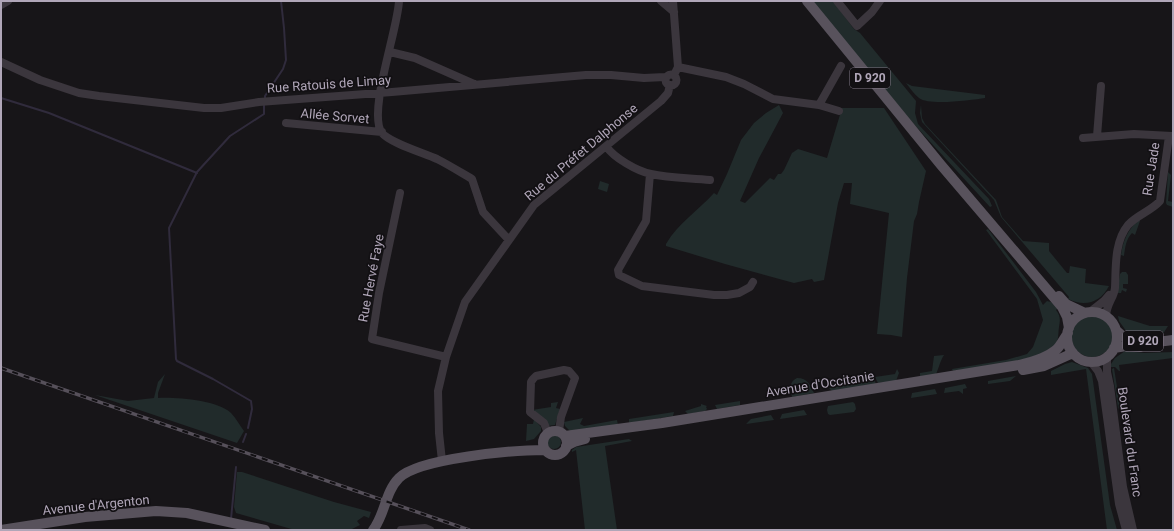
<svg xmlns="http://www.w3.org/2000/svg" width="1174" height="531" font-family="Roboto,sans-serif">
  <style>
    .green { fill: #212b2b }
    .lines { fill: none; stroke-linecap: round; stroke-linejoin: round }
    .stream { stroke: #302b3c; stroke-width: 2 }
    .minor { stroke: #3b363d; stroke-width: 8 }
    .major { stroke: #58525c; stroke-width: 10 }
    .rail-casing { stroke: #56505a; stroke-width: 3.5 }
    .rail { stroke: #121013; stroke-width: 2; stroke-dasharray: 6; stroke-linecap: butt }
    .labels { text-anchor: middle; dominant-baseline: central; stroke-width: 3.5; stroke-linejoin: round; paint-order: stroke }
    .shield { fill: #121013; stroke: #817986; stroke-width: 1 }
    .shield-label { font-size: 12px; font-weight: bold; fill: #b0a6b8 }
    .street-label { font-size: 13px; fill: #b0a6b8; stroke: #121013 }
  </style>
  <rect width="100%" height="100%" fill="#171518"/>
  <!-- green -->
  <path class="green" d="M 811,1 L 833,1 L 854,29 L 860,33 L 916,101 L 915,113 L 918,124 L 989,199 L 992,206 L 990,207 L 911,121 Z
    M 906,83 L 912,86 L 985,95 L 985,98 C 972,100 929,106 919,98 C 914,94 910,88 906,83 Z
    M 779,105 L 783,113 L 759,158 L 740,201 L 745,203 L 770,178 L 774,180 L 778,174 L 781,174 L 784,170 L 792,153 L 798,149 L 827,158 L 842,108 L 884,108 L 926,171 L 919,202 L 917,214 L 914,221 L 907,278 L 902,337 L 891,335 L 877,334 L 889,213 L 850,204 L 852,183 L 844,183 L 838,203 L 824,280 L 814,282 L 812,279 L 794,283 L 725,264 L 666,246 L 666,244 C 678,223 698,211 714,193 L 717,195 L 727,174 L 741,140 L 754,123 L 766,113 Z
    M 921,105 L 922,118 L 925,124 L 996,200 L 1002,217 L 1023,241 L 1049,243 L 1049,251 L 1067,273 L 1069,273 L 1070,266 L 1086,269 L 1085,283 L 1109,286 C 1100,303 1085,307 1068,299 L 1069,297 L 1001,217 L 994,200 L 922,122 L 920,113 Z
    M 1168,172 L 1171,175 L 1168,201 L 1173,202 L 1173,207 L 1167,205 L 1166,203 Z
    M 600,181 L 609,184 L 607,192 L 598,189 Z
    M 1139,219 L 1140,221 L 1135,235 L 1132,233 C 1126,239 1125,248 1124,256 L 1121,255 C 1123,240 1128,230 1139,219 Z
    M 988,229 L 1036,292 L 1043,305 L 1047,301 L 1051,302 L 1058,308 L 1056,310 C 1061,317 1060,320 1059,327 C 1058,334 1059,340 1055,345 C 1042,361 974,368 953,371 L 952,369 L 1006,360 L 1027,354 L 1033,347 L 1043,320 L 1037,299 L 986,230 Z
    M 1122,272 L 1126,272 L 1128,275 L 1128,284 L 1123,284 L 1123,288 L 1127,289 L 1126,292 L 1122,290 L 1121,293 L 1117,293 L 1120,274 Z
    M1071 336a21 21 0 1 1 42 0a21 21 0 1 1-42 0Z
    M 1118,316 L 1150,326 L 1168,326 L 1161,337 L 1146,337 L 1129,335 L 1119,321 Z
    M 1125,351 L 1144,353 L 1173,352 L 1173,358 L 1119,365 L 1120,371 L 1119,371 L 1115,367 L 1111,367 L 1111,364 L 1115,358 Z
    M 944,355 C 940,361 939,368 936,374 L 920,377 L 920,373 L 932,371 L 934,356 Z
    M 1072,362 L 1088,368 L 1092,374 L 1110,505 L 1117,530 L 1107,530 L 1086,369 L 1051,375 L 1051,371 L 1065,364 Z
    M 1114,368 L 1120,406 L 1124,406 L 1122,409 L 1119,409 L 1118,407 L 1112,369 Z
    M 897,369 L 899,373 L 896,381 L 878,383 L 875,377 L 895,374 Z
    M 165,374 L 158,393 L 158,398 C 176,397 217,400 231,413 C 236,418 240,426 244,431 L 237,443 L 95,395 L 128,401 L 154,398 L 158,382 Z
    M 1016,376 L 1010,381 L 988,384 L 988,381 Z
    M 797,378 C 808,378 810,385 814,393 L 792,397 C 790,388 789,382 797,378 Z
    M 874,379 L 876,384 L 832,391 L 829,388 L 839,386 L 839,385 Z
    M 965,384 L 967,388 L 963,389 L 963,394 L 959,391 L 944,393 L 945,388 Z
    M 935,389 L 937,394 L 911,398 L 912,393 Z
    M 740,401 L 740,405 L 717,409 L 715,405 Z
    M 558,402 L 556,408 L 560,409 L 555,425 L 547,426 L 532,410 L 551,407 L 551,403 Z
    M 853,402 L 855,404 L 856,409 L 854,412 L 830,415 L 828,414 L 827,410 L 828,406 Z
    M 701,404 L 707,406 L 706,407 L 707,409 L 705,411 L 688,414 L 685,411 L 701,406 Z
    M 804,410 L 807,415 L 780,419 L 782,414 Z
    M 674,412 L 673,416 L 629,423 L 629,419 Z
    M 771,415 L 774,420 L 746,424 L 751,419 Z
    M 583,418 L 580,424 L 584,426 L 617,420 L 618,425 L 570,431 L 565,426 L 564,422 Z
    M 534,419 L 541,427 L 541,431 L 534,439 L 526,441 L 527,424 L 533,424 Z
    M547 442a7 7 0 1 1 14 0a7 7 0 1 1-14 0Z
    M 629,439 L 632,441 L 605,446 L 617,530 L 585,530 L 576,450 L 572,452 L 572,450 L 576,447 Z
    M 237,472 L 242,472 L 334,502 L 371,512 L 369,518 L 364,516 L 357,521 L 360,525 L 350,530 L 295,530 L 236,513 L 234,507 Z"/>
  <g class="lines">
    <!-- stream -->
    <path class="stream" d="M 1,98 L 49,113 L 197,173
      M 265,100 L 265,96 L 283,69 L 286,60 L 284,28 L 281,1
      M 248,428 L 252,409 L 251,401 L 213,379 L 177,361 L 176,359 L 169,228 L 197,172 L 230,136 L 264,114 L 264,105
      M 243,442 L 246,434
      M 231,519 L 236,467"/>
    <!-- minor -->
    <path class="minor" d="M 399,1 C 398,29 367,113 382,133 C 390,143 424,153 437,159 C 449,165 460,172 472,179 L 483,212 L 509,240
      M 661,1 L 674,12
      M 673,1 L 678,67 L 674,75
      M 837,1 L 857,26 L 872,12 L 880,1
      M 1,5 L 8,1
      M 390,52 L 415,58 L 474,84
      M 1,62 L 40,80 L 79,93 L 99,96 L 204,108 L 221,108 L 259,102 L 392,92 L 586,75 L 611,75 L 644,78 L 665,77
      M 678,67 L 726,77 L 744,84 L 773,99 L 819,105 L 839,111
      M665.5 80a5.5 5.5 0 1 1 11 0a5.5 5.5 0 1 1-11 0Z
      M 819,105 L 841,66
      M 286,123 L 382,132
      M 1097,136 L 1101,86
      M 1083,138 L 1134,134 L 1172,136
      M 606,146 C 614,158 637,171 651,174 C 669,178 691,178 710,180
      M 650,174 L 646,221 L 618,270 L 619,275 L 642,286 L 714,295 L 727,295 L 739,293 L 750,287 L 753,282
      M 400,193 L 379,293 L 372,339 L 446,357
      M 1090,312 L 1104,301 L 1109,295
      M 1106,317 C 1106,304 1114,298 1115,288 C 1116,268 1114,242 1128,225 C 1137,215 1151,211 1160,201 L 1169,136
      M 1107,357 L 1107,372 L 1110,386 L 1123,487 L 1133,530
      M 1091,362 L 1098,371 L 1102,381 L 1119,504 L 1126,530
      M 548,433 L 544,423 L 530,412 L 531,382 L 533,379 L 536,376 L 564,370 L 569,371 L 575,378 L 574,381 L 561,417 L 559,431
      M 442,461 L 439,433 L 438,391 L 446,357 L 465,302 L 534,205 L 661,101 L 668,93 L 670,85
      M 401,530 L 425,528 L 430,530"/>
    <!-- major -->
    <path class="major" d="M 807,1 L 941,165 L 1062,307 L 1067,317 L 1069,328
      M 1059,296 L 1066,304 L 1085,313
      M1067 337a25 25 0 1 1 50 0a25 25 0 1 1-50 0Z
      M 1116,330 C 1119,333 1122,336 1126,338 C 1137,344 1161,342 1173,340
      M 1114,348 L 1126,346 L 1140,347
      M 1023,370 L 1044,366 L 1073,353
      M543 443a12 12 0 1 1 24 0a12 12 0 1 1-24 0Z
      M 565,436 L 662,423 L 1019,365 C 1032,362 1047,358 1057,349 C 1061,345 1064,338 1068,333
      M 566,446 L 574,442 L 585,439
      M 1,530 L 85,517 L 156,511 L 187,513 L 265,530
      M 373,530 C 385,515 385,492 399,478 C 419,458 515,450 545,450"/>
    <defs>
      <path id="rail" d="M 1,368 L 469,530"/>
    </defs>
    <!-- rail casing -->
    <use href="#rail" class="rail-casing"/>
    <!-- rail -->
    <use href="#rail" class="rail"/>
  </g>
  <g class="labels">
    <!-- shield labels -->
    <g class="shield">
      <rect x="850" y="68" width="40" height="20" rx="3"/>
      <rect x="1123" y="331" width="40" height="20" rx="3"/>
    </g>
    <g class="shield-label">
      <text x="870" y="78">D 920</text>
      <text x="1143" y="341">D 920</text>
    </g>
    <!-- street labels -->
    <g class="street-label">
      <text transform="translate(329 84) rotate(-4)">Rue Ratouis de Limay</text>
      <text transform="translate(335 116) rotate(5)">Allée Sorvet</text>
      <text transform="translate(581 152) rotate(-40)">Rue du Préfet Dalphonse</text>
      <text transform="translate(1151 169) rotate(-81)">Rue Jade</text>
      <text transform="translate(371 278) rotate(-79)">Rue Hervé Faye</text>
      <text transform="translate(820 384) rotate(-9)">Avenue d'Occitanie</text>
      <text transform="translate(1130 442) rotate(82)">Boulevard du Franc</text>
      <text transform="translate(96 505) rotate(-6)">Avenue d'Argenton</text>
    </g>
  </g>
  <!-- border -->
  <rect width="1174" height="531" fill="none" stroke="#b0a6b8" stroke-width="4"/>
</svg>
